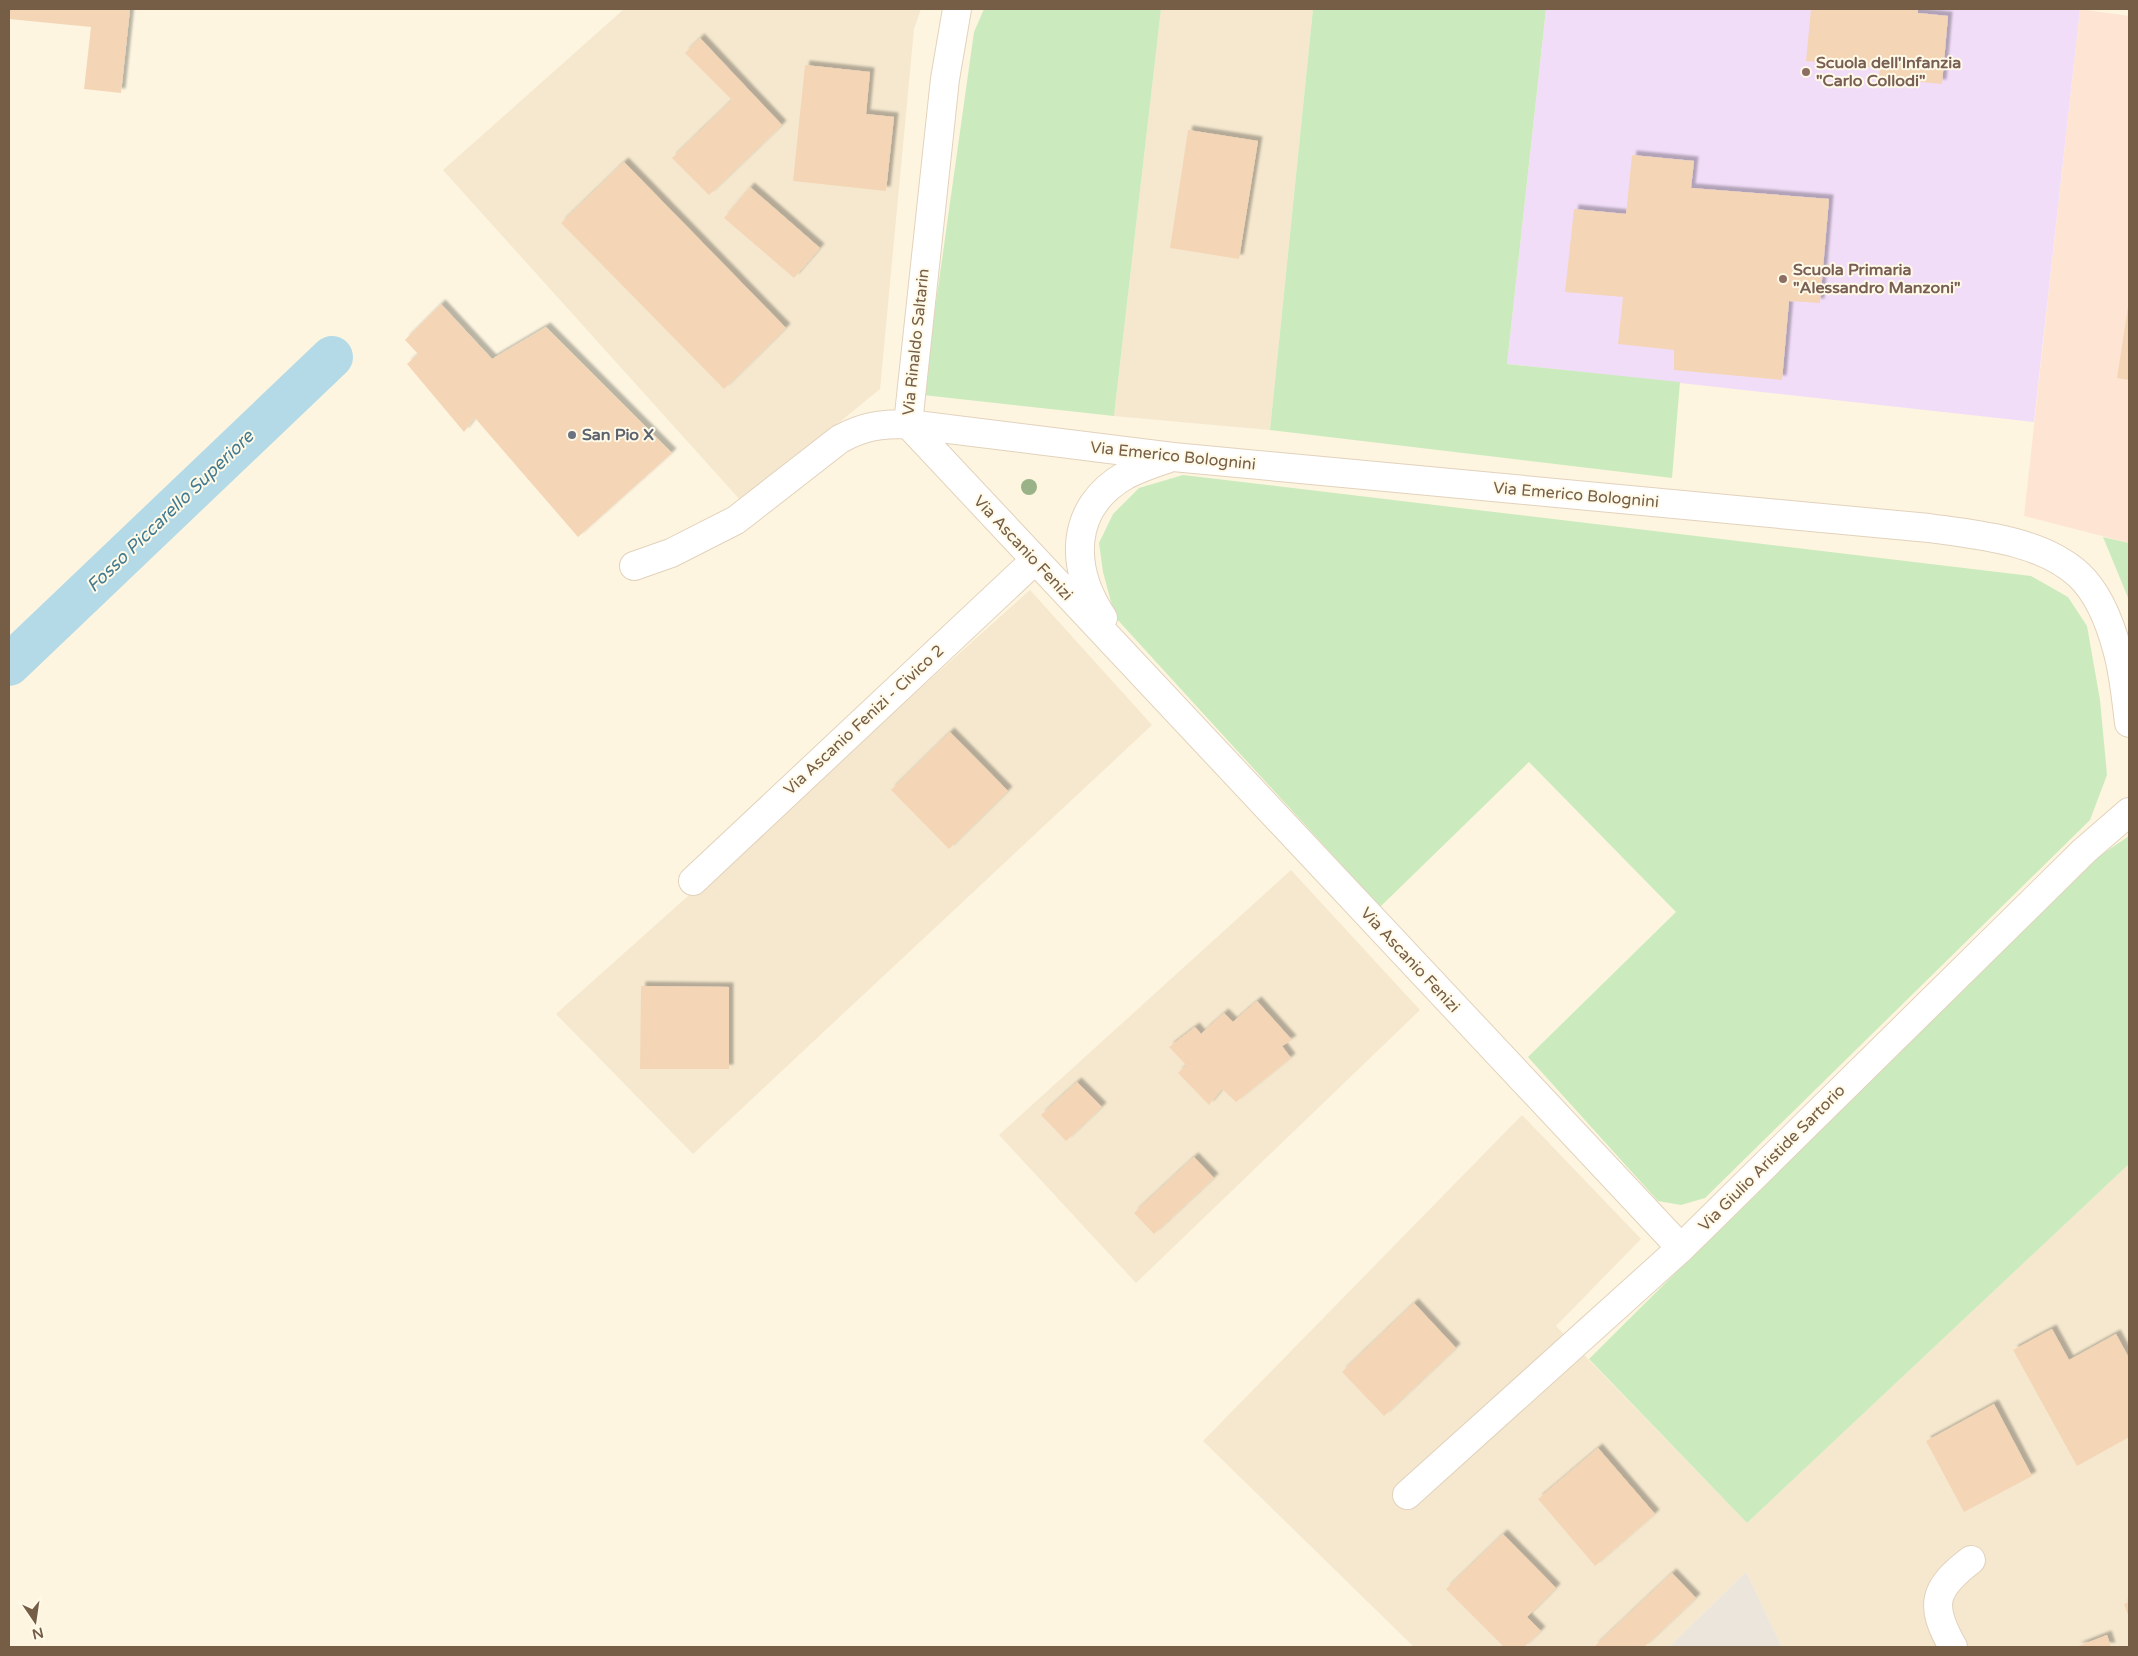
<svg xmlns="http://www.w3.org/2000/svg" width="2138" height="1656" font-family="'Varela Round',sans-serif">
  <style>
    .residential { fill: #f5e8ce }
    .commercial { fill: #fee5d3 }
    .industrial { fill: #ebe5dc }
    .education { fill: #f2ddf9 }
    .green { fill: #cbebbe }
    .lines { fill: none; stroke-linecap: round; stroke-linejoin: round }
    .canal { stroke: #b4dae7; stroke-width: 42 }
    .building { fill: #f4d6b7; filter: url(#shadow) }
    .street-casing { stroke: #e2d2bc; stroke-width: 30 }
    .street { stroke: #fff; stroke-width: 28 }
    .tree { fill: #9ab287 }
    .education-dot { fill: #8d6e63; stroke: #fff9e7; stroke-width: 2 }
    .worship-dot { fill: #6b7280; stroke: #fff9e7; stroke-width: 2 }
    .labels { text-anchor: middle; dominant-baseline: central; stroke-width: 4; stroke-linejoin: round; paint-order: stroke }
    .education-label { font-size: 16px; font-weight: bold; fill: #785e54; stroke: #fff9e7; text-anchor: start }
    .street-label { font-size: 16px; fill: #755d46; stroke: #fff9e7 }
    .worship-label { font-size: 16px; font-weight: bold; fill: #5b616d; stroke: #fff9e7; text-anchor: start }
    .water-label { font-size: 18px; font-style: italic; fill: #427a91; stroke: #fff9e7 }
  </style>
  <defs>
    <filter id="shadow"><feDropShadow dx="4.5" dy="-4.5" stdDeviation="1" flood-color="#0004"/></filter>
  </defs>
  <rect width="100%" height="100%" fill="#fdf5e0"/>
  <!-- residential -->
  <path class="residential" d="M 624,9 L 921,9 L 914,29 L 880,389 L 742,502 L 443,170 Z
    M 1161,9 L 1313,9 L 1270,430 L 1114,416 Z
    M 1030,590 L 1152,725 L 693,1154 L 556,1014 Z
    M 1291,870 L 1420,1010 L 1136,1283 L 999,1135 Z
    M 1522,1115 L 1641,1239 L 1556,1326 L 1747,1523 L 2129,1164 L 2129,1647 L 1782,1647 L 1746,1572 L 1669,1647 L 1414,1647 L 1203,1441 Z"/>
  <!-- commercial -->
  <path class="commercial" d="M 2080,9 L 2129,16 L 2129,543 L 2024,516 Z"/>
  <!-- industrial -->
  <path class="industrial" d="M 1746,1572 L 1782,1647 L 1669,1647 Z"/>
  <!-- education -->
  <path class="education" d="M 1546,9 L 2080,9 L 2034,422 L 1507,364 Z"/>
  <!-- green -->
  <path class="green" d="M 984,9 L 1161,9 L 1114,416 L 923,395 L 974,32 Z
    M 1313,9 L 1546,9 L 1507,364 L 1680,382 L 1672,478 L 1270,430 Z
    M 1183,475 L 2031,576 L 2068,597 L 2087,626 L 2100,700 L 2107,775 L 2090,820 L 1705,1198 L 1681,1205 L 1658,1201 L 1528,1057 L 1676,912 L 1529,762 L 1380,907 L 1115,617 L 1103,572 L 1099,543 L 1113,514 L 1139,488 Z
    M 2103,537 L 2129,543 L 2129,600 Z
    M 2129,836 L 2129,1164 L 1747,1523 L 1589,1359 L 2086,865 Z"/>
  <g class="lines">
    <!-- canal -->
    <path class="canal" d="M 9,665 L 332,357"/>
  </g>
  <!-- building -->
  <path class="building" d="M 9,9 L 130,9 L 121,93 L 84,89 L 91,27 L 9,19 Z
    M 1811,9 L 1918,9 L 1918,13 L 1948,16 L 1942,84 L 1879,78 L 1880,68 L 1806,61 Z
    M 700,38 L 782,125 L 709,195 L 672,158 L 732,100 L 685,53 Z
    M 805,65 L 870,72 L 866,114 L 894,117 L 886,191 L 793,181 Z
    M 1188,130 L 1258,141 L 1239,259 L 1170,248 Z
    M 1632,155 L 1694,161 L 1691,188 L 1829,199 L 1820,303 L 1789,301 L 1782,380 L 1674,370 L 1674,350 L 1618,344 L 1623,297 L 1565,292 L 1574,209 L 1626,214 Z
    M 624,162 L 786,328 L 724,389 L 561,223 Z
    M 750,187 L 820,248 L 794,278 L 724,218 Z
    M 441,304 L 492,359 L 546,327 L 672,453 L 578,537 L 475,418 L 464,432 L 407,364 L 418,354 L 405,340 Z
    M 2128,307 L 2129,307 L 2129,380 L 2117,378 Z
    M 950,732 L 1008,791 L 949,849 L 891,790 Z
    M 641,986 L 729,987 L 729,1069 L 640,1069 Z
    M 1257,1001 L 1292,1040 L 1282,1046 L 1291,1058 L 1236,1102 L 1222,1089 L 1209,1105 L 1178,1073 L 1186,1065 L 1169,1047 L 1195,1027 L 1201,1034 L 1224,1013 L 1233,1022 Z
    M 1077,1082 L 1102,1107 L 1066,1141 L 1041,1115 Z
    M 1194,1157 L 1214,1178 L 1154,1234 L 1134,1213 Z
    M 1414,1303 L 1456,1348 L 1384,1416 L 1342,1372 Z
    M 2052,1329 L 2069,1360 L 2116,1334 L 2129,1358 L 2129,1437 L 2077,1466 L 2013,1350 Z
    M 1994,1404 L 2032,1476 L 1964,1512 L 1926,1441 Z
    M 1598,1448 L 1655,1514 L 1595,1566 L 1538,1499 Z
    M 1503,1534 L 1556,1588 L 1527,1617 L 1541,1631 L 1524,1647 L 1504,1647 L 1446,1589 Z
    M 1672,1573 L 1696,1598 L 1644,1647 L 1594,1647 Z
    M 2129,1602 L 2129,1618 L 2124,1604 Z
    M 2107,1635 L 2111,1647 L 2076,1647 Z"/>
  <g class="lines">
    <defs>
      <path id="street" d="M 908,424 L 1173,457 L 1929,528 C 1978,535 2041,540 2079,575 C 2099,594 2110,623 2117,649 C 2124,673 2126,699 2129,723
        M 908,424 L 1681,1248
        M 634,566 L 671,553 L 736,520 L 840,439 C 864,426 880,424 908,424 L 945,79 L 957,9
        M 1103,618 C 1070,569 1068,508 1126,475 C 1139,468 1155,463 1169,458
        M 693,881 L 1035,560
        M 1407,1495 L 1681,1248 L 2084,851 L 2129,812
        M 1953,1647 C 1929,1605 1933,1589 1971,1560"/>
    </defs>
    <!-- street casing -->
    <use href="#street" class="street-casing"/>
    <!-- street -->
    <use href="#street" class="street"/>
  </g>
  <!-- trees -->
  <circle class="tree" cx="1029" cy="487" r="8"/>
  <!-- markers -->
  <g class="education-dot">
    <circle cx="1806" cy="72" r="5"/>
    <circle cx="1783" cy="279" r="5"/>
  </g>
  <circle class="worship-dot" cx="572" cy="435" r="5"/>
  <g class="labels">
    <!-- education labels -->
    <g class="education-label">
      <text x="1816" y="63">Scuola dell'Infanzia<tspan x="1816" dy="18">"Carlo Collodi"</tspan></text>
      <text x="1793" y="270">Scuola Primaria<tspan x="1793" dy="18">"Alessandro Manzoni"</tspan></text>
    </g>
    <!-- street labels -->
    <g class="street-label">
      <text transform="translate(916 342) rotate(-84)">Via Rinaldo Saltarin</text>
      <text transform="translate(1173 456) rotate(6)">Via Emerico Bolognini</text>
      <text transform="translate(1576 495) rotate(5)">Via Emerico Bolognini</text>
      <text transform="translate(1023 548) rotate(47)">Via Ascanio Fenizi</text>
      <text transform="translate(864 720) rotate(-43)">Via Ascanio Fenizi - Civico 2</text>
      <text transform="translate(1410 960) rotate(47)">Via Ascanio Fenizi</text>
      <text transform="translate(1772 1158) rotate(-45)">Via Giulio Aristide Sartorio</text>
    </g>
    <!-- worship labels -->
    <g class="worship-label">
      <text x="582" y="435">San Pio X</text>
    </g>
    <!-- water labels -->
    <g class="water-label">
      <text transform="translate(170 511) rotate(-44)">Fosso Piccarello Superiore</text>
    </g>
  </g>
  <!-- border -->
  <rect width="2138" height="1656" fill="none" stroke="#755d46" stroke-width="20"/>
  <!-- north arrow -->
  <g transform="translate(35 1621) rotate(167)" stroke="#fff9e7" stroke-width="4" paint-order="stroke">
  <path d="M0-4L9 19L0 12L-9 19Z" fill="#755d46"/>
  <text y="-8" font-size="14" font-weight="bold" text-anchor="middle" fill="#755d46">N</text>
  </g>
</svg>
